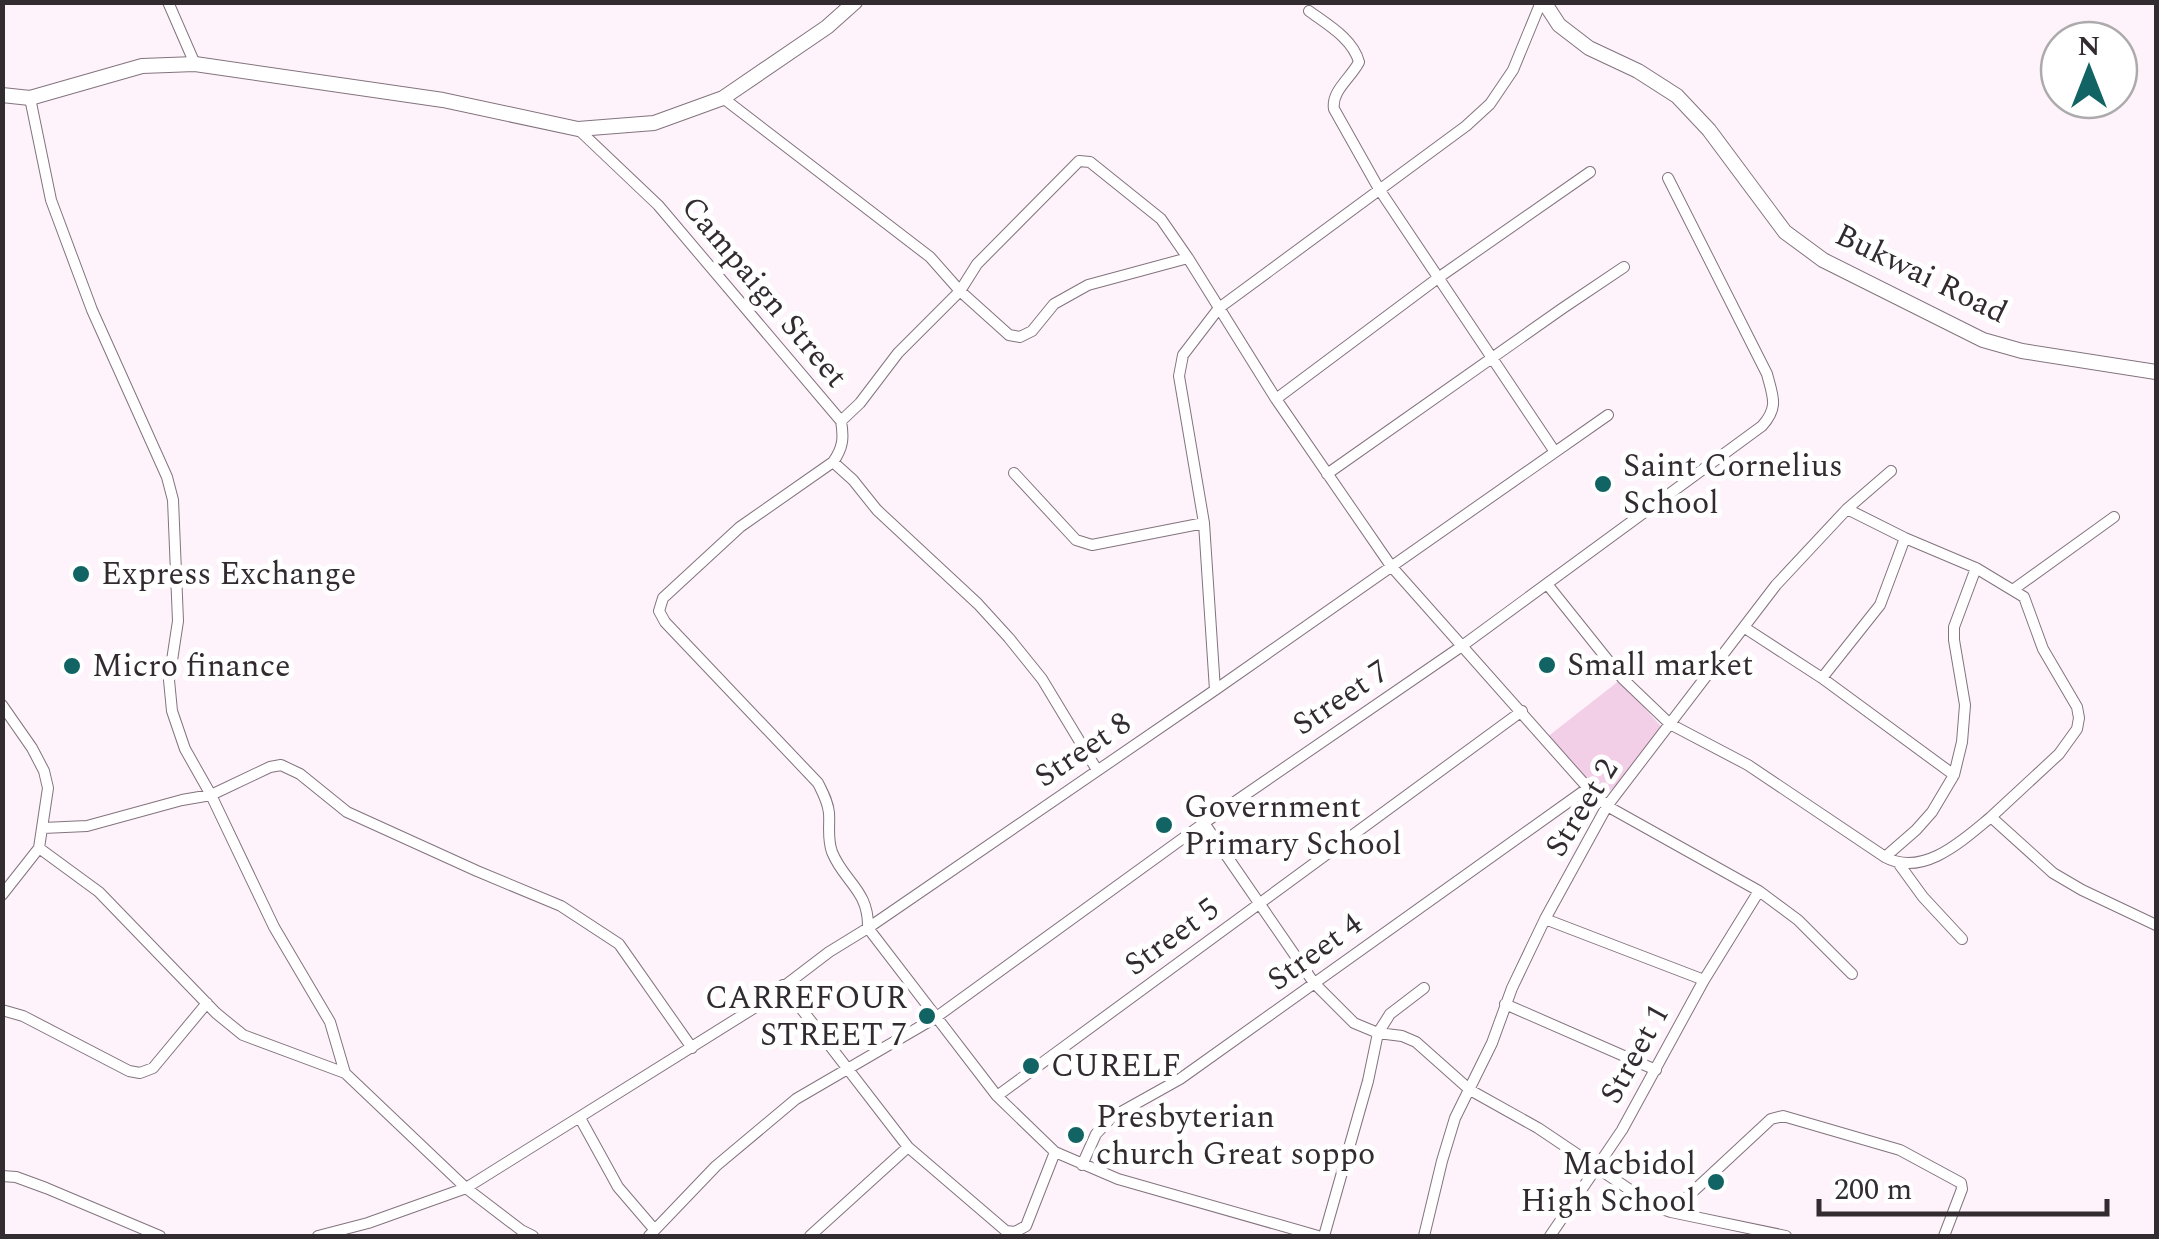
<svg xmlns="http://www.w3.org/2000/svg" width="2159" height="1239" font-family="Spectral,serif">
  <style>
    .green { fill: #f2cee7 }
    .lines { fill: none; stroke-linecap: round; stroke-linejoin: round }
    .street-casing { stroke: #83737e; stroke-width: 12 }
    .secondary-casing { stroke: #83737e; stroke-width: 16 }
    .street { stroke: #fff; stroke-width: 10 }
    .secondary { stroke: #fff; stroke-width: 14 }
    .poi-dot { fill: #126363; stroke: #fff; stroke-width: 4 }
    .labels { text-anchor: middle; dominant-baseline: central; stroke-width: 10; stroke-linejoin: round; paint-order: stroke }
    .street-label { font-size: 32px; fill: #322b30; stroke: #fff }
    .poi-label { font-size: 32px; fill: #322b30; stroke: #fff; text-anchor: start }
  </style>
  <rect width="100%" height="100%" fill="#fef3fb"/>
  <!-- green -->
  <path class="green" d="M 1620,680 L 1664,730 L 1637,763 L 1600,801 L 1546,738 Z"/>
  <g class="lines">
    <defs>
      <path id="street" d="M 168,2 L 195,64
        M 1309,11 C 1328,25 1353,39 1359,62 C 1351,78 1331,91 1334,109 L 1379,189 L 1555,452
        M 30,98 L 51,200 L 92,310 L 167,477 L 173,500 L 178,621 L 169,680 L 172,711 L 185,749 L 211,795 L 274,927 L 330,1022 L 345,1073 L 466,1188 L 521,1230 L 533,1236
        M 723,98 L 930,257 L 960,291 L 1009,335 L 1020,337 L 1032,331 L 1054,304 L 1088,285 L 1188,258 L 1276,399 L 1391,566 L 1588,788 L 1607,806 L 1759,891 L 1798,920 L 1852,974
        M 578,129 L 658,205 L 841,421 C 844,438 843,448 833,462 L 740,527 L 663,598 L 659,611 L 665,622 L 818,783 C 823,793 828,802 829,813 C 830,826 827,838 832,852 C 844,882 869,890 868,928 L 997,1096 L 1055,1152 L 1118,1179 L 1318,1236
        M 1276,399 L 1438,278 L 1590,172
        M 841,421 L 860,403 L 898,353 L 960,291 L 977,264 L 1079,161 L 1090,162 L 1161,219 L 1188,258
        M 833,462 L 853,480 L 877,510 L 978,604 L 1009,638 L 1042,679 L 1097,770
        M 1014,473 L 1076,540 L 1092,545 L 1204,523
        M 1327,474 L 1563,308 L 1624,267
        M 1847,509 L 1905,538
        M 1547,584 L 1623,679 L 1670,724 L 1748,765 L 1885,857 C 1923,878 1963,840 1991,817 L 2053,873 L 2082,890 L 2156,925
        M 2014,589 L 2114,517
        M 1745,628 L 1822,678 L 1954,775 L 1932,812 L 1916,830 L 1885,857
        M 1822,678 L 1880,605 L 1905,538 L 1976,568 L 2024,597 L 2043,649 L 2077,707 L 2079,718 L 2077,729 L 2059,754 L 1991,817
        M 1215,690 L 1204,523 L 1179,376 L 1183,355 L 1219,308 L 1466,126 L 1490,104 L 1513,70 L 1541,2
        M 2,705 L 32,748 L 44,771 L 48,788 L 39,848 L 2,895
        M 1954,775 L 1962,742 L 1965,705 L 1954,640 L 1954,627 L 1976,568
        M 1204,823 L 1314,983 L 1354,1023 L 1378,1033 L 1402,1036 L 1416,1042 L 1470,1090 L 1538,1128 L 1654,1206 L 1671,1212 L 1786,1236
        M 43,828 L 87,826 L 182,800 L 211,795 L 270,767 L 281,765 L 300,774 L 347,812 L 477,871 L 561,906 L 619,944 L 692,1048
        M 39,848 L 99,892 L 216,1013 L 243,1035 L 345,1073
        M 1899,864 L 1923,897 L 1962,939
        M 1545,919 L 1704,980
        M 783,985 L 908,1147 L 1006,1231 L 1015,1232 L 1026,1226 L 1055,1152
        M 1505,1004 L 1656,1070
        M 2,1010 L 23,1016 L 129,1071 L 140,1073 L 153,1068 L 207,1003
        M 997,1096 L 1522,711
        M 580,1118 L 618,1187 L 654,1229
        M 1082,1165 L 1096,1134 L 1112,1117 L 1180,1079 L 1588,788
        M 2,1176 L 16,1177 L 46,1188 L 160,1236
        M 1671,1212 L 1771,1119 L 1783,1116 L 1900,1150 L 1961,1183 L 1962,1189 L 1944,1236
        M 318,1236 L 368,1223 L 466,1188 L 762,1003 L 829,952 L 868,928 L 1215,690 L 1608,415
        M 649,1236 L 716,1166 L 796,1099 L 935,1018 L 1204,823 L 1462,646 L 1762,426 C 1779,407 1773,397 1767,374 L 1668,178
        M 810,1236 L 908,1147
        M 1324,1236 L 1368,1081 L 1378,1033 L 1390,1014 L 1424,988
        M 1424,1236 L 1442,1161 L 1455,1118 L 1492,1043 L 1512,988 L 1545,919 L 1607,806 L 1776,585 L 1847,509 L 1891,471
        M 1550,1236 L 1622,1130 L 1704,980 L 1759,891"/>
      <path id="secondary" d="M 1544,2 L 1559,25 L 1589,48 L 1638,71 L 1677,96 L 1709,130 L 1785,232 L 1823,260 L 1983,340 L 2022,351 L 2156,372
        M 2,95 L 30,98 L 142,66 L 195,64 L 443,100 L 578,129 L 654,123 L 723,98 L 827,27 L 855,2"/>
    </defs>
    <!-- street casing -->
    <use href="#street" class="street-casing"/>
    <!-- secondary casing -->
    <use href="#secondary" class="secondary-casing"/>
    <!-- street -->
    <use href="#street" class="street"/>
    <!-- secondary -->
    <use href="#secondary" class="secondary"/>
  </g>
  <!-- markers -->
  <g class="poi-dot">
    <circle cx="1603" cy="484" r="10"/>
    <circle cx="81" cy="574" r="10"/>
    <circle cx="1547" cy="665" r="10"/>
    <circle cx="72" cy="666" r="10"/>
    <circle cx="1164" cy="825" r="10"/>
    <circle cx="927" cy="1016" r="10"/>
    <circle cx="1031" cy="1066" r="10"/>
    <circle cx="1076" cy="1135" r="10"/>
    <circle cx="1716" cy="1182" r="10"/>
  </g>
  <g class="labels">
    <!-- street labels -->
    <g class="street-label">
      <text transform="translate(1921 274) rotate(26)">Bukwai Road</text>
      <text transform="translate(764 292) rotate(50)">Campaign Street</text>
      <text transform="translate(1341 698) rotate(-34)">Street 7</text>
      <text transform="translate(1083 750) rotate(-34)">Street 8</text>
      <text transform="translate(1582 808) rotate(-58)">Street 2</text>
      <text transform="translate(1172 937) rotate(-36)">Street 5</text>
      <text transform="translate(1315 952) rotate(-36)">Street 4</text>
      <text transform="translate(1635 1054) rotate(-61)">Street 1</text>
    </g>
    <!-- poi labels -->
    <g class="poi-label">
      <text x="1623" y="466">Saint Cornelius<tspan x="1623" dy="37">School</tspan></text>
      <text x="101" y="574">Express Exchange</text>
      <text x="1567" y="665">Small market</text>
      <text x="92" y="666">Micro finance</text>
      <text x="1184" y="807">Government<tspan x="1184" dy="37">Primary School</tspan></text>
      <text x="907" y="998" text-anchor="end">CARREFOUR<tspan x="907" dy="37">STREET 7</tspan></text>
      <text x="1051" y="1066">CURELF</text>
      <text x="1096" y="1117">Presbyterian<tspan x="1096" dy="37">church Great soppo</tspan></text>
      <text x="1696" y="1164" text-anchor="end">Macbidol<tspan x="1696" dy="37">High School</tspan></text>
    </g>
  </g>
  <!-- border -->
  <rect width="2159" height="1239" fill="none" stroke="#322b30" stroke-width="10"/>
  <!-- north arrow -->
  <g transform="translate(2089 70)"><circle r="48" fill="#ffffff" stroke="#adaaac" stroke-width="2.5"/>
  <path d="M0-8L18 38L0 25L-18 38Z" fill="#126363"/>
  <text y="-15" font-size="28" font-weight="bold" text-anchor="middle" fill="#322b30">N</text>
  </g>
  <!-- scale -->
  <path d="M1819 1199v15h288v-15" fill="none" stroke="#322b30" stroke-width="5"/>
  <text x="1834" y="1199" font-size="30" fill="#322b30" stroke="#ffffff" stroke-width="8" paint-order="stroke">200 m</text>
</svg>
